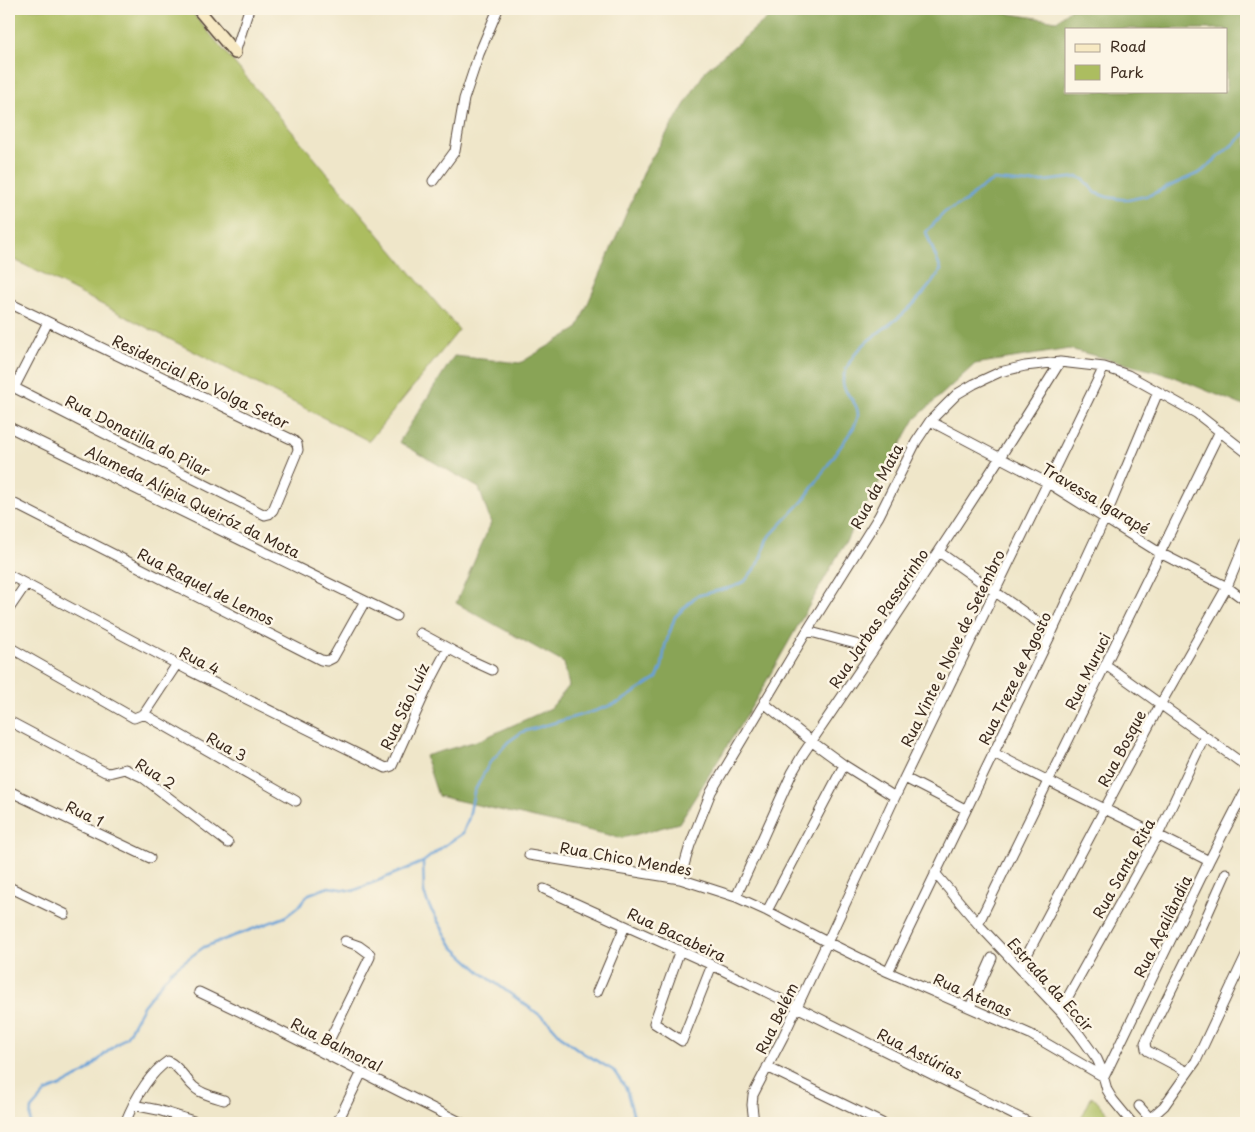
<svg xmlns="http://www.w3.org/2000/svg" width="1255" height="1132" font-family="'Playpen Sans',sans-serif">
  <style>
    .green { fill: #acbd60; stroke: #74743f }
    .forest { fill: #89a456; stroke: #62673a; fill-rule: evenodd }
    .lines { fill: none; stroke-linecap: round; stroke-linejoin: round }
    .stream { stroke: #69a1d7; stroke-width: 2.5 }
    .street-casing { stroke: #564638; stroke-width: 11 }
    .secondary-casing { stroke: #564638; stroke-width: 14 }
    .street { stroke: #fff; stroke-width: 9 }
    .secondary { stroke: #f7e9c3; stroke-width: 11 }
    .labels { text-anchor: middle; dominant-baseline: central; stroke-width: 5; stroke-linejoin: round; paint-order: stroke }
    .street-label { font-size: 15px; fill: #3b2a1e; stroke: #fcf5e5 }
  </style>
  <rect width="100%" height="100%" fill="#fcf5e5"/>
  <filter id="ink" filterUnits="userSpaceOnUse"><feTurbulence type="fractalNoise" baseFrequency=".02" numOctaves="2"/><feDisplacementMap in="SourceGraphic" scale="10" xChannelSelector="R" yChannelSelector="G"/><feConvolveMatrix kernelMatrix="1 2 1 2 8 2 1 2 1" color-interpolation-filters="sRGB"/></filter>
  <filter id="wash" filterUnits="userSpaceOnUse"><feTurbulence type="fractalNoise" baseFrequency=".0096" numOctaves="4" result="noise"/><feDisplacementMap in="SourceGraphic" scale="20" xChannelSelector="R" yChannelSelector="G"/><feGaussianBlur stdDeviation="1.12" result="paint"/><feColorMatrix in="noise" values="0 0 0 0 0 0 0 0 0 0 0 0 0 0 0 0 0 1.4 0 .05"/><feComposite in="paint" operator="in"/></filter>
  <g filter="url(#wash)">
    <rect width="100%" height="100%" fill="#efe6c9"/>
    <!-- green -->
    <path class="green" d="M 9,9 L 189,9 L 459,330 L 369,441 L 9,257 Z
      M 1092,1096 L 1116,1123 L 1079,1123 Z"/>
    <!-- forest -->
    <path class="forest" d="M 782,9 L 978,9 L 1057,21 L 1070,9 L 1246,9 L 1246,409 L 1244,406 L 1169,375 L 1069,349 L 975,364 L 915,419 L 754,703 L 679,823 L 622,838 L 438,796 L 425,756 L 480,740 L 551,708 L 569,686 L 564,663 L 456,603 L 491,523 L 479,488 L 399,442 L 454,356 L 520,363 L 577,329 L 646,167 L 706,70 L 777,10 ZM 1066,29 L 1226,29 L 1226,91 L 1066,91 Z"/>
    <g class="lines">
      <!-- stream -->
      <path class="stream" d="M 423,862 L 424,893 L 429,906 L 453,947 L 483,974 L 548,1021 L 564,1039 L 583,1053 L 613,1070 L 626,1088 L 633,1114 L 641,1123
        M 30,1123 L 31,1109 L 46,1092 L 65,1084 L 86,1072 L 107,1052 L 127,1036 L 143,1006 L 171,971 L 204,947 L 285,917 L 298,907 L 309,894 L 329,887 L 353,891 L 423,862 L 441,848 L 463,833 L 469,817 L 474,792 L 489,764 L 508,742 L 522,732 L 595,711 L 620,702 L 657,678 L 662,666 L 665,646 L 675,617 L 696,596 L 733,587 L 745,581 L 759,563 L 767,539 L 803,501 L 854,427 C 855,424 857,420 858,416 C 859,399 838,393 844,375 C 853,345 882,332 904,313 C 919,300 930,286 941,270 L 926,232 L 945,212 L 965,202 L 978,190 L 994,180 L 1027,183 L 1079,177 L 1084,180 L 1096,193 L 1107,197 L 1128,200 L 1150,195 L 1201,172 L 1246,133"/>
    </g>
  </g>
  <g filter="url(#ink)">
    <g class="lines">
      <defs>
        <path id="street" d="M 235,53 L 249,9
          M 433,181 L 455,151 L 464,99 L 479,54 L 498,9
          M 9,303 L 293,440 L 297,444 L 298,450 L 273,510 L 269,514 L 265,515 L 9,385
          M 14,388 L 48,322
          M 930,421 L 1048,483 L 1160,553 L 1227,587 L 1246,601
          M 9,427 L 396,616
          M 9,501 L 321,660 L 327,661 L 333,658 L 365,601
          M 939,552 L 1052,632
          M 9,575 L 190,671 L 386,768 L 392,766 L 430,682 L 448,648
          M 9,609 L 26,584
          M 807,631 L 874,649
          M 420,633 L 468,659 L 492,670
          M 9,647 L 134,718 L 144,714 L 177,664
          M 1106,665 L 1246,766
          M 764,703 L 811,741 L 844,765 L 895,797
          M 144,714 L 296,801
          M 9,721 L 105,772 L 109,773 L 125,769 L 142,777 L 228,843
          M 994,753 C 1065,791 1138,824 1209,861
          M 905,778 L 965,809
          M 9,791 L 150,858
          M 529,855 L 680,879 L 736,897 L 767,911 L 827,942 L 888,972 L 1030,1034 L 1104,1077 L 1209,861 L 1246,789
          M 935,873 L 978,924 L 1060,1011 L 1079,1034 L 1097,1059 L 1101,1068 L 1107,1090 L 1113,1100 L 1132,1123
          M 680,879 L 690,845 L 711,792 L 807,631 L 879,516 L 916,442 L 930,421 L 957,394 L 974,384 L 1000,372 L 1025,366 L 1060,362 L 1104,367 L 1128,375 L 1196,413 L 1246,452
          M 9,887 L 65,914
          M 544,889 L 712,965 L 1030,1123
          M 736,897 L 792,773 L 803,754 C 891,625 978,495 1060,362
          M 767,911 L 844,765
          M 978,924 L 1220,431
          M 680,950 L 654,1023 L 682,1041 L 712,965
          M 1020,968 L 1160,705 L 1227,587 L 1246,541
          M 888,972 L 1052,632 L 1105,518 L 1158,392
          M 199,992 L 270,1026 L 462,1123
          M 597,992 L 625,926
          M 970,1007 L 992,958
          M 1060,1011 L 1158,835 L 1205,736
          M 323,1053 L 370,957 L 370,954 L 359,946 L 345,941
          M 767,1067 L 882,1123
          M 1188,1072 L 1148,1051 L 1146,1049 L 1145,1043 L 1196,940 L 1226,873
          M 133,1105 L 158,1110 L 200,1123
          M 1139,1106 L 1154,1123
          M 125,1123 C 134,1101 147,1075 168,1061 C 180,1067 185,1079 194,1087 C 201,1094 214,1097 224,1100
          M 337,1123 L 362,1072
          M 754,1123 L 752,1105 L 753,1095 L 758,1085 L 783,1037 L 895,797 L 1104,367
          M 1145,1123 L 1164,1106 L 1196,1061 L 1246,955"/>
        <path id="secondary" d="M 198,9 L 235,53"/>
      </defs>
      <!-- street casing -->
      <use href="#street" class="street-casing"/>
      <!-- secondary casing -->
      <use href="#secondary" class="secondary-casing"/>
      <!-- street -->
      <use href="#street" class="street"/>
      <!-- secondary -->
      <use href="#secondary" class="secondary"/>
    </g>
  </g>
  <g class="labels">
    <!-- street labels -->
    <g class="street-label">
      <text transform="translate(201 381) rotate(26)">Residencial Rio Volga Setor</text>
      <text transform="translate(138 435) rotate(27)">Rua Donatilla do Pilar</text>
      <text transform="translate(876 486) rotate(-62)">Rua da Mata</text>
      <text transform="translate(1096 498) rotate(31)">Travessa Igarapé</text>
      <text transform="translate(193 501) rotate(26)">Alameda Alípia Queiróz da Mota</text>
      <text transform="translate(206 586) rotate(27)">Rua Raquel de Lemos</text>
      <text transform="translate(878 618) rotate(-56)">Rua Jarbas Passarinho</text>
      <text transform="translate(952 648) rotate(-64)">Rua Vinte e Nove de Setembro</text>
      <text transform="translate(200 660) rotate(27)">Rua 4</text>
      <text transform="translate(1087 671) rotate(-64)">Rua Muruci</text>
      <text transform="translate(1014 678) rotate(-64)">Rua Treze de Agosto</text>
      <text transform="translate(404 706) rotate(-65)">Rua São Luíz</text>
      <text transform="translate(227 746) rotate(29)">Rua 3</text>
      <text transform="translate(1121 748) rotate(-62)">Rua Bosque</text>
      <text transform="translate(156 773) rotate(32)">Rua 2</text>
      <text transform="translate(85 813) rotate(26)">Rua 1</text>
      <text transform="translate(626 858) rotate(10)">Rua Chico Mendes</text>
      <text transform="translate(1123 868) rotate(-61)">Rua Santa Rita</text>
      <text transform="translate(1162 926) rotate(-64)">Rua Açailândia</text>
      <text transform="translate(677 934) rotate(25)">Rua Bacabeira</text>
      <text transform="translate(1051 984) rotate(48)">Estrada da Eccir</text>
      <text transform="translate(973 994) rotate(24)">Rua Atenas</text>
      <text transform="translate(776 1018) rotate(-64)">Rua Belém</text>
      <text transform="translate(337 1044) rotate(27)">Rua Balmoral</text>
      <text transform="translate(920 1053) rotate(27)">Rua Astúrias</text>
    </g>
  </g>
  <!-- margin -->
  <rect width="1255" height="1132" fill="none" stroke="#fcf5e5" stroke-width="30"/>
  <!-- legend -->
  <rect x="1065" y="28" width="162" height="65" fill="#fcf5e5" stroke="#afa495"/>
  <rect x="1075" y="44" width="25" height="8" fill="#f7e9c3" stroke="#afa495"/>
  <text x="1110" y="52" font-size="15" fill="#3b2a1e">Road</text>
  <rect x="1075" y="65" width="25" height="15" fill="#acbd60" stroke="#afa495"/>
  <text x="1110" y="78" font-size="15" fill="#3b2a1e">Park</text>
</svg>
